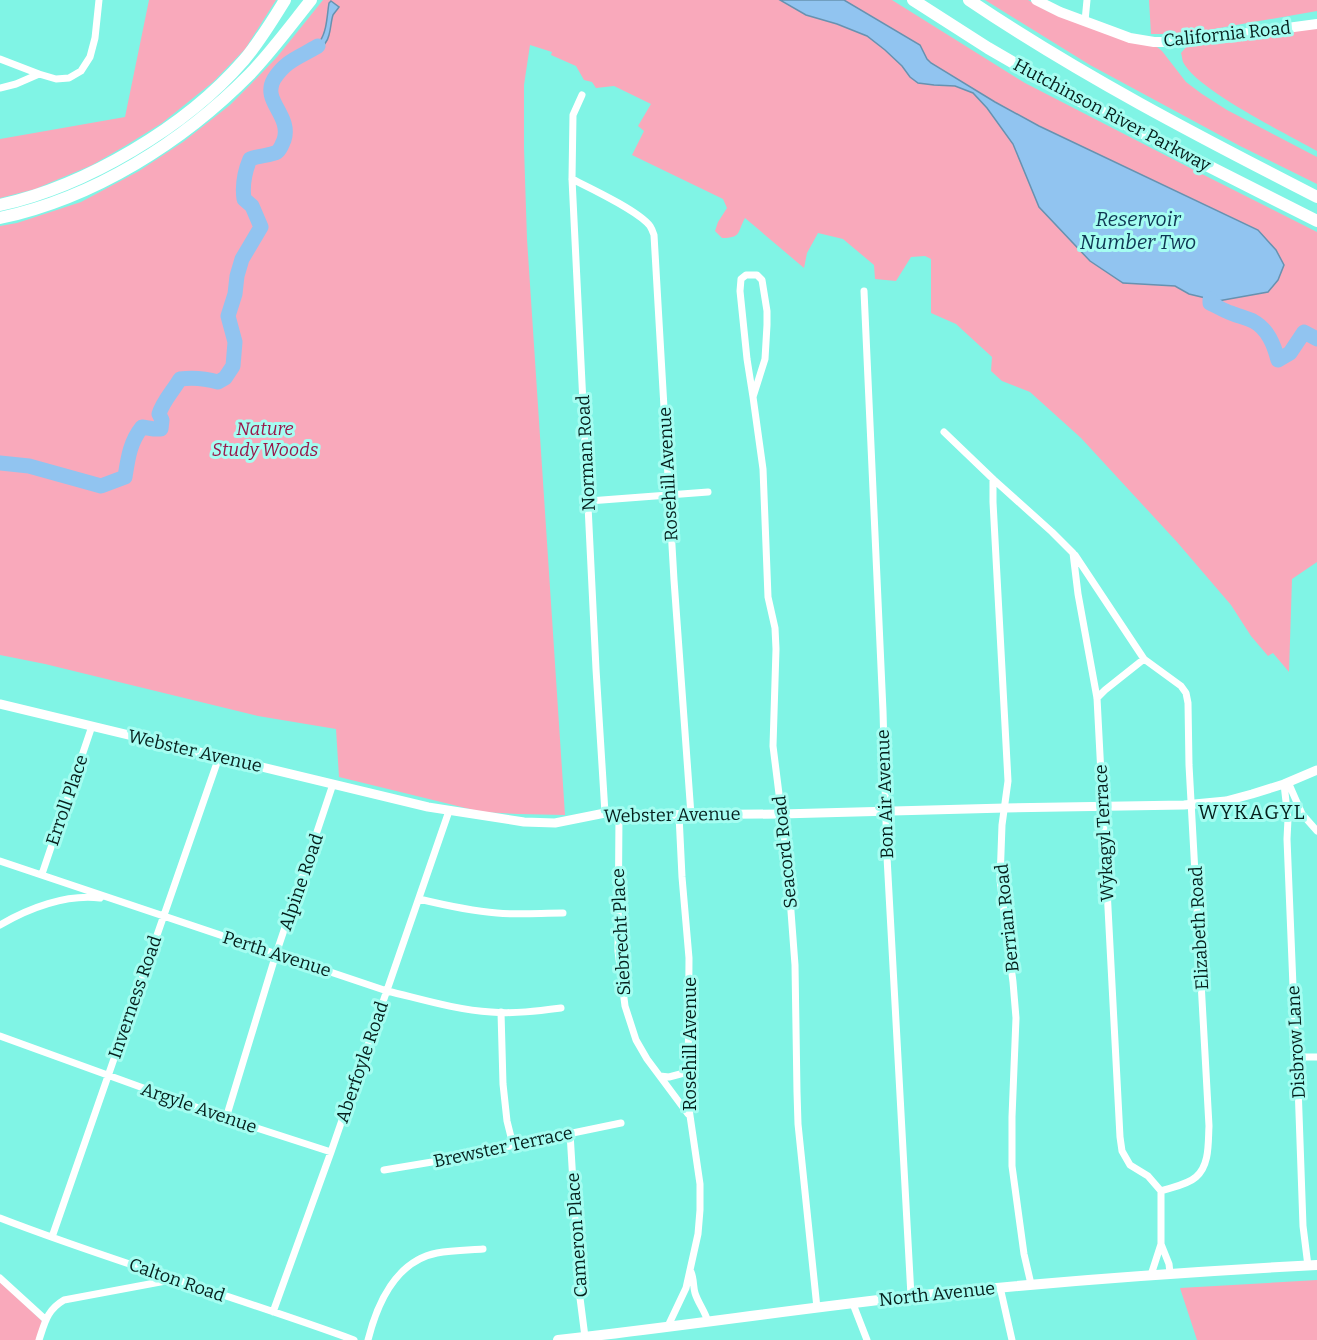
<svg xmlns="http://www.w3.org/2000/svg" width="1317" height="1340" font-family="Bitter,serif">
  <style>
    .green { fill: #f9a9bb }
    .water { fill: #91c4f0; stroke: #6792b0; stroke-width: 1.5 }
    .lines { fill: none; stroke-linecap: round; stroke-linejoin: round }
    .river { stroke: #91c4f0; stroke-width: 15 }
    .minor { stroke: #fff; stroke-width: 7 }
    .tertiary { stroke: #fff; stroke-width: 9 }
    .secondary { stroke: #fff; stroke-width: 10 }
    .primary { stroke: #fff; stroke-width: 10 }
    .motorway { stroke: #fff; stroke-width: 12 }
    .labels { text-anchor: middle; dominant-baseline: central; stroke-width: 6; stroke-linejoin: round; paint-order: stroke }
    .street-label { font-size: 18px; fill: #051f1c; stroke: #a5fdf1 }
    .park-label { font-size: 18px; font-style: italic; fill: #9a174a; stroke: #a5fdf1 }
    .water-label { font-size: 20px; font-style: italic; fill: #0f3653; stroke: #a5fdf1 }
    .neighbourhood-label { font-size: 20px; letter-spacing: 1.5px; fill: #051f1c; stroke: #a5fdf1 }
  </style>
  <rect width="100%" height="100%" fill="#80f4e5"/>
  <!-- green -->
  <path class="green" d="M 149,0 L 276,0 L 245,49 L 213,82 L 162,123 L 125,146 L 92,165 L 35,189 L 0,198 L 0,139 L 125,117 Z
    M 323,0 L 892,0 L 1025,83 L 1194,170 L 1317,232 L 1317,562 L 1292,579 L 1289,672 L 1273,653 L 1268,656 L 1251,636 L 1231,605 L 1177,542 L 1081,438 L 1030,392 L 1002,381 L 991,371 L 992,357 L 956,324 L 931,313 L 931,259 L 925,256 L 911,257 L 896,281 L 875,279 L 874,265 L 843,239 L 818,233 L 807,253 L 804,268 L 745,218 C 737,232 742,238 722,238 L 715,231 L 718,222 L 727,208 L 723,199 L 632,155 L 644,131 L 638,126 L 651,104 L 614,86 L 596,88 L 592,82 L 584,80 L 576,66 L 551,55 L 552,52 L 530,45 L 524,85 L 524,148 L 527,239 L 565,815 L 518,814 L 482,812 L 339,777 L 336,729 L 258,716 L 45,664 L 0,655 L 0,226 L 17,223 L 81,202 L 139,171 L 183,142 L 230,105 L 251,84 L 277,57 Z
    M 985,0 L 1028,0 L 1049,12 L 1118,38 L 1157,47 L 1162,51 L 1186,82 L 1202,94 L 1227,110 L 1317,157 L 1317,184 L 1240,146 L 1090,65 Z
    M 1149,0 L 1317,0 L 1317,11 L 1185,34 L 1151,34 Z
    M 1317,28 L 1317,151 C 1287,134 1197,90 1183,62 C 1182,59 1182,56 1181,53 L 1187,46 Z
    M 1317,1280 L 1317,1340 L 1197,1340 L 1180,1288 Z
    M 0,1282 L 42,1321 L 36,1340 L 0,1340 Z"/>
  <!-- water -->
  <path class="water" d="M 780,0 L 844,0 L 920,45 L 927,59 L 931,63 L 995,102 L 1039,126 L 1258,230 L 1276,250 L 1284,265 L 1278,280 L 1268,292 L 1218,301 L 1189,294 L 1175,286 L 1123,283 L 1090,261 L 1039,207 L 1013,144 L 987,108 L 973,93 L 955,86 L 934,85 L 918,83 L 910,77 L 902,66 L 885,50 L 867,36 L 837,24 L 806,15 Z
    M 331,1 L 339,7 C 337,10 335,12 333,15 C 331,21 331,28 329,35 C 326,48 312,55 299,54 C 306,51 315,48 320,41 C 327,31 327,15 329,3 Z"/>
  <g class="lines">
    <!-- river -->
    <path class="river" d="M 1210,299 L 1210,303 C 1217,306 1224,311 1231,313 C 1238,316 1247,318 1253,321 C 1268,329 1274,345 1278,360 L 1290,353 L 1304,332 L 1317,339
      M 0,463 L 29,466 L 101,486 L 125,477 C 128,458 130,442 142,427 L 154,429 L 161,429 L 162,420 L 159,414 C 163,401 173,391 180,379 C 194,377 204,378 218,382 L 225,378 L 233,366 L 235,342 L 228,316 L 235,294 L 237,276 L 242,259 L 261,227 L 252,206 L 244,199 C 242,185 245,171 250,159 C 258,156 272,155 277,152 C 281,149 282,144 284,140 C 292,115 261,101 274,79 C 286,60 300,57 318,46"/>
    <!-- minor -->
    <path class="minor" d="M 1085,21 L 1087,0
      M 0,59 L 39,74
      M 0,88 L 16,84 L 39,74 L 56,79 L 69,78 L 81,71 L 90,57 L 95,38 L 99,0
      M 582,95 L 573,115 L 572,179 L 596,669 L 605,813
      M 572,179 C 590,188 639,211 650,226 C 652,229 653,232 654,235 L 674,580 L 691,815
      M 864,291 L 883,711 L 887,857 L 911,1296
      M 753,397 L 747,359 L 740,291 L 741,279 L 746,275 L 757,275 L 762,280 L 767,311 L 767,325 L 765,359 L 753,397 L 763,469 L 768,597 L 775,628 L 776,649 L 773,746 L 787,858 L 795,965 L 797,1092 L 798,1124 L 817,1308
      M 944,432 L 993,479 L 1052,532 L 1073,553 L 1078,594 L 1097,698 L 1120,1137 L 1122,1151 L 1130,1165 L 1148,1176 L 1161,1191 L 1161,1244 L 1169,1264 L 1170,1273
      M 993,479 L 993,502 L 1008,781 L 1002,825 L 1000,880 L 1013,982 L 1016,1018 L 1012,1117 L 1012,1166 L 1024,1254 L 1031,1284
      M 589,501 L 708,492
      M 1075,555 L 1144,659 L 1181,686 L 1186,693 L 1188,703 L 1189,765 L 1209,1126 C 1208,1142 1210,1165 1196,1177 C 1187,1185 1172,1187 1161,1191
      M 1097,698 L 1105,690 L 1144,659
      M 1288,782 L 1302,814 L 1317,831
      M 1284,784 L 1288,819 L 1287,839 L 1294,1011 L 1297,1057 L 1303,1226 L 1308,1266
      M 619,814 L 618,951 L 625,1006 L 636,1040 L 647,1059 L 688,1114
      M 0,861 L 387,991 C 421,999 456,1010 491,1012 C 514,1014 538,1011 561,1008
      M 42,874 L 92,726
      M 419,899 C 444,905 471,911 497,913 C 519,915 541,913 563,913
      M 0,925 C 29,908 66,894 100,898
      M 501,1012 L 503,1084 L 507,1121 L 513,1145
      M 0,1036 L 226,1118 L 331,1152
      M 1297,1057 L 1317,1057
      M 660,1076 L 669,1077 L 688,1072
      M 226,1118 L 276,954 L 333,784
      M 570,1133 L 580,1298 L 585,1337
      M 384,1170 L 432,1162 L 621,1123
      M 0,1218 C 116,1263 237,1297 354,1340
      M 52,1237 L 219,757
      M 691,1272 C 694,1279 693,1286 695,1293 C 698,1303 705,1311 708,1322
      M 1151,1275 L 1161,1244
      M 0,1278 L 46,1320
      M 1000,1287 L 1012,1340
      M 853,1304 L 867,1340
      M 273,1312 L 331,1152 L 449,811
      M 668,1326 L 686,1288 L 698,1234 L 700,1210 L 700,1184 L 688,1102 L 689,958 L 682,877 L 679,815
      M 39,1340 C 45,1322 47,1310 64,1300 L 171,1280
      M 368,1340 C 377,1304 396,1261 437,1253 C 451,1250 468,1250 483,1249"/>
    <!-- tertiary -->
    <path class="tertiary" d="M 0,704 L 428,807 L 524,822 L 555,823 L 605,813 L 634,815 L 781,814 L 1005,808 L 1184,805 L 1226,801 L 1252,794 L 1284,784 L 1317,770"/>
    <!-- secondary -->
    <path class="secondary" d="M 1036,0 L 1060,12 L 1114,32 L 1130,38 L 1154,42 L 1180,42 L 1317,24"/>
    <!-- primary -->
    <path class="primary" d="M 558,1340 C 677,1327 795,1309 914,1296 C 1048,1282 1182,1272 1317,1265"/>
    <!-- motorway -->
    <path class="motorway" d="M 913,0 L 988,48 L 1076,99 L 1317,221
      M 969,0 C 1080,75 1198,136 1317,197
      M 0,205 C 86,186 186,127 244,60 C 260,41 272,21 285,0
      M 0,218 C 94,198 183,142 250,74 C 272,51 291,25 311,0"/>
  </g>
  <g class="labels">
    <!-- street labels -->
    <g class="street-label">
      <text transform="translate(1227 34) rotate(-6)">California Road</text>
      <text transform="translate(1112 115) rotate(28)">Hutchinson River Parkway</text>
      <text transform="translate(586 453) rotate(-93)">Norman Road</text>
      <text transform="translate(668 474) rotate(-93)">Rosehill Avenue</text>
      <text transform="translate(195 751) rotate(13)">Webster Avenue</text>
      <text transform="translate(885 794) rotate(-92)">Bon Air Avenue</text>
      <text transform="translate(67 800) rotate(-71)">Erroll Place</text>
      <text transform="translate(672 815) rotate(-1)">Webster Avenue</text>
      <text transform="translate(1104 833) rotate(-93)">Wykagyl Terrace</text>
      <text transform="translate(785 852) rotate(-96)">Seacord Road</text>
      <text transform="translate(301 882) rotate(-71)">Alpine Road</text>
      <text transform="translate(1007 918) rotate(-96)">Berrian Road</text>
      <text transform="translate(1199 928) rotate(-93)">Elizabeth Road</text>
      <text transform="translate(621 932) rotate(-93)">Siebrecht Place</text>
      <text transform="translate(277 954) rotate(18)">Perth Avenue</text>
      <text transform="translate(135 997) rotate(-71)">Inverness Road</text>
      <text transform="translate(1296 1042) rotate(-93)">Disbrow Lane</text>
      <text transform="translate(690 1044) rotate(-90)">Rosehill Avenue</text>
      <text transform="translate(362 1062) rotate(-71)">Aberfoyle Road</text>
      <text transform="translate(199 1108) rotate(19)">Argyle Avenue</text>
      <text transform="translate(503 1147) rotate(-12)">Brewster Terrace</text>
      <text transform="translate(577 1235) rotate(-94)">Cameron Place</text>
      <text transform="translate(177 1280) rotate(19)">Calton Road</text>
      <text transform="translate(937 1294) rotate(-6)">North Avenue</text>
    </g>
    <!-- park labels -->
    <g class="park-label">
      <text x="265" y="429">Nature<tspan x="265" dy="21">Study Woods</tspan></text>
    </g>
    <!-- water labels -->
    <g class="water-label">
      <text x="1138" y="219">Reservoir<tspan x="1138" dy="23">Number Two</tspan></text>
    </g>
    <!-- neighbourhood labels -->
    <g class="neighbourhood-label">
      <text x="1252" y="812">WYKAGYL</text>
    </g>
  </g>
</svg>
